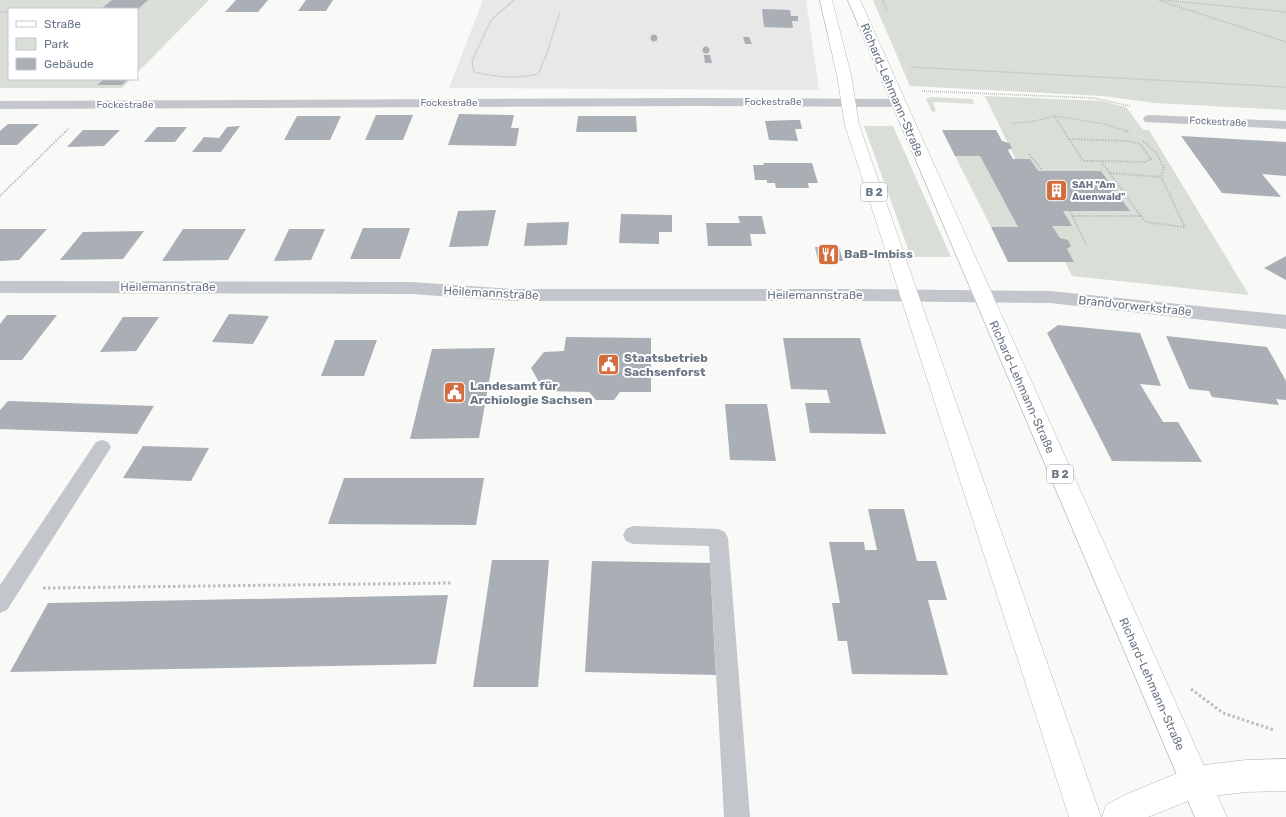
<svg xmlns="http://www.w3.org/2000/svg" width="1286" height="817" font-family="Rubik,sans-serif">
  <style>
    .built { fill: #e7e8e7 }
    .green { fill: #d9ded7 }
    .building { fill: #a9afb5 }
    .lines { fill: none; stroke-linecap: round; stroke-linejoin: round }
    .secondary-casing { stroke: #b3b8bd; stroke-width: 1 }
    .primary-casing { stroke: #b4b8bc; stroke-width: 1 }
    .path-far2 { stroke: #bbbdc0; stroke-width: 1.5; stroke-dasharray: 1 1; stroke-linecap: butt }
    .path-far1 { stroke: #bbbdc0; stroke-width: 2; stroke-dasharray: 1.5 1.5; stroke-linecap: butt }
    .path { stroke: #bbbdc0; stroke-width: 3; stroke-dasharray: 2.5 2.5; stroke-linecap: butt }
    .lane { fill: #c3c6ca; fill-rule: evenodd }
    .street { fill: #c3c6ca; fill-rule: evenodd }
    .secondary { fill: #fff; fill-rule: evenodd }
    .primary { fill: #fff; fill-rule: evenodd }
    .tree { fill: #a9b2a7 }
    .labels { text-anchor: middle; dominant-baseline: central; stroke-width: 4; stroke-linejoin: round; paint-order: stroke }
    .far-street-label { font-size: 10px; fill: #6b7785; stroke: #fff }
    .far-poi-label { font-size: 10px; font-weight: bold; fill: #6b7785; stroke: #fff; text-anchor: start }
    .shield { fill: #fff; stroke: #97a0aa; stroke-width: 1 }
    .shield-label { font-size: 11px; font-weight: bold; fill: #6b7785 }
    .street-label { font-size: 12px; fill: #6b7785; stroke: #fff }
    .poi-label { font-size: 12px; font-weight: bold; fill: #6b7785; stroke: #fff; text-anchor: start }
  </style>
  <rect width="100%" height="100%" fill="#f9f9f7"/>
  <!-- built -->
  <path class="built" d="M 483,0 L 806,0 L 819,90 L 449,88 Z"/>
  <!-- green -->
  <path class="green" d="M 0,0 L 209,0 L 137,73 L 137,9 L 9,9 L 9,79 L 131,79 L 122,88 L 0,88 Z
    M 873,0 L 1286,0 L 1286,110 L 1155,103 L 1103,96 L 910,86 Z
    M 985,96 L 1101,101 L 1126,107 L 1143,130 L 1149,130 L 1249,295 L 1072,276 Z
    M 931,97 L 972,99 L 974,104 L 933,102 L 936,111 L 932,112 L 926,99 Z
    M 864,126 L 893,126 L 951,257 L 911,257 Z
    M 955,156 L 980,156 L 1018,227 L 991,227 Z"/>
  <!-- building -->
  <path class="building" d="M 112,0 L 148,0 L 138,9 L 101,9 Z
    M 236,0 L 268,0 L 258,12 L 225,12 Z
    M 306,0 L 333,0 L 326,11 L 298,11 Z
    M 762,9 L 790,10 L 791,16 L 798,16 L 798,21 L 792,21 L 793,28 L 764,27 Z
    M 743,37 L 749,37 L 752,44 L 745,44 Z
    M 704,55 L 710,55 L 712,63 L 705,63 Z
    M 104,79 L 128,79 L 122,85 L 97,85 Z
    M 459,114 L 514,115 L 511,128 L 519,128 L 516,146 L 448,145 Z
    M 376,115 L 413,115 L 403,140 L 365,140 Z
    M 297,116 L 341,116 L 330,140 L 284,140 Z
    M 578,116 L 636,116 L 637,132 L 576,132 Z
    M 792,120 L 800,120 L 802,129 L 795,129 L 798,141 L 769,140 L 765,121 Z
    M 8,124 L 39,124 L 17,145 L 0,145 L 0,131 Z
    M 240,126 L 221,152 L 192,152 L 204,137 L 219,138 L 227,127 Z
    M 157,127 L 187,127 L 175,142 L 144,142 Z
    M 83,130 L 120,130 L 104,146 L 67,147 Z
    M 942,130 L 996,130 L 1002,141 L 1009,143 L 1012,148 L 1008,150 L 1013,159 L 1030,159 L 1038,171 L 1101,171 L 1130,211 L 1063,211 L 1072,226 L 1052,226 L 1060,238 L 1068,240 L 1071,246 L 1067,249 L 1074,262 L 1008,262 L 991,227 L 1018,227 L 980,156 L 955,156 Z
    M 1181,136 L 1286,142 L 1286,176 L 1262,174 L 1281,197 L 1222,193 Z
    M 763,163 L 812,163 L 818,183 L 808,183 L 809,188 L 776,188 L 775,183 L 767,183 L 767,180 L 755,180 L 753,165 L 764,165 Z
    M 496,210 L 488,246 L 449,247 L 458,211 Z
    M 621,214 L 672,215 L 672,232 L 659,232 L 659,244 L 619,243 Z
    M 738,216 L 762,216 L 766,234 L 750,234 L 752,246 L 708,246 L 706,223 L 740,223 Z
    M 569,222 L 567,245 L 524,246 L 527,223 Z
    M 363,228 L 410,228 L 400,259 L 350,259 Z
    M 0,229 L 47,229 L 19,260 L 0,261 Z
    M 183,229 L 246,229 L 228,260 L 162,261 Z
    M 289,229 L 325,229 L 311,260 L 274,261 Z
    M 144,231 L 123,259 L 60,260 L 83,232 Z
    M 815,247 L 839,247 L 843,261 L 818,261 Z
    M 1286,256 L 1286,280 L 1264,268 Z
    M 229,314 L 269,316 L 253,344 L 212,342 Z
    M 7,315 L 57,315 L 22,360 L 0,360 L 0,324 Z
    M 123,317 L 159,317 L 136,351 L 100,352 Z
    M 1058,325 L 1140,333 L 1161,386 L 1140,384 L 1163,422 L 1178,422 L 1202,462 L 1112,461 L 1047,333 Z
    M 1166,336 L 1267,347 L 1286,381 L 1286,400 L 1276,399 L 1279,405 L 1212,397 L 1209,391 L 1189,389 Z
    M 566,337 L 651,338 L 651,392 L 620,392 L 614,400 L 596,400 L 589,392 L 544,391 L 531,368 L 544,352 L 564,351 Z
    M 783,338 L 860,338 L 886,434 L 810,433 L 805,403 L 830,403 L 827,390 L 791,389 Z
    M 335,340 L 377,340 L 364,376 L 321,376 Z
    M 495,348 L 479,438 L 410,439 L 432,349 Z
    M 8,401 L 154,406 L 137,434 L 0,429 L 0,410 Z
    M 725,404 L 767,404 L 776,461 L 730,460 Z
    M 143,446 L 209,448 L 191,481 L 123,478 Z
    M 344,478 L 484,478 L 476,525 L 328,524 Z
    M 868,509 L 904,509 L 917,561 L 936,561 L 947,600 L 928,600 L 948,675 L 852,674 L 847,641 L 838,641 L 832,603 L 840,603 L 829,542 L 864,542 L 865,550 L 877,550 Z
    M 492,560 L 549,560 L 538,687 L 473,687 Z
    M 592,561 L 710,563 L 716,675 L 585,672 Z
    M 448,595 L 436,664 L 10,672 L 48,603 Z"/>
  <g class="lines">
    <defs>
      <path id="secondary" d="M 1286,759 L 1286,791 L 1246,792 L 1195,798 L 1148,817 L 1102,817 L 1106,805 L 1127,794 L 1195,766 L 1246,760 Z"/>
      <path id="primary" d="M 820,0 L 832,0 L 851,75 L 859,125 L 1101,817 L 1069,817 L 845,125 L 837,75 Z
        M 848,0 L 860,0 L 1227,817 L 1195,817 Z"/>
    </defs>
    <!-- secondary casing -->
    <use href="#secondary" class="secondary-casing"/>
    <!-- primary casing -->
    <use href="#primary" class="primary-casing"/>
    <!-- path-far2 -->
    <path class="path-far2" d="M 514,0 L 491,20 L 472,61 L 474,72 C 496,77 516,79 538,74 L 547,53 L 560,12
      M 883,0 L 887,11
      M 1158,0 L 1286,42
      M 1162,0 L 1286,12
      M 0,12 L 9,12
      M 910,67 L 1286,87
      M 922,91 L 1094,98 L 1130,106
      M 1012,123 L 1031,122 L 1054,116
      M 65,132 L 69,128
      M 1065,132 L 1054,116 L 1105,124 L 1129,132"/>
    <!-- path-far1 -->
    <path class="path-far1" d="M 1064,131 L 1083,161 L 1101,161 L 1141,216 L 1071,216
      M 1127,131 L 1129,132
      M 1069,139 L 1129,141 L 1140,144 L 1151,159 L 1145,162 L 1101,161
      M 1143,141 L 1157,154 L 1164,168 L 1161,177 L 1185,227
      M 1029,154 L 1042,170
      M 1110,173 L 1161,177
      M 0,196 L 66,131
      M 1070,211 L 1087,246
      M 1141,216 L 1146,222 L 1184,227"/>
    <!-- path -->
    <path class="path" d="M 43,588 L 452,583
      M 1191,689 L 1223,713 L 1274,730"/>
    <!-- lane -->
    <path class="lane" d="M 102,440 L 108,442 L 111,447 L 108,452 L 7,610 L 0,613 L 0,585 L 96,442 Z
      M 633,526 L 718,529 L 725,532 L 728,538 L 750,817 L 724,817 L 709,546 L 633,544 L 626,541 L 623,535 L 626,529 Z"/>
    <!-- street -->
    <path class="street" d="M 695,98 L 898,99 L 903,100 L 905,103 L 903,106 L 898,107 L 695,106 L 0,109 L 0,101 Z
      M 1150,115 L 1286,121 L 1286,129 L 1145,122 L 1143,119 L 1145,116 Z
      M 0,281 L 411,282 L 513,289 L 862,289 L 1050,291 L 1286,315 L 1286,329 L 1050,303 L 862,301 L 513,301 L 411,294 L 0,293 Z"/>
    <!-- secondary -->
    <use href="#secondary" class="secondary"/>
    <!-- primary -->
    <use href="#primary" class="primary"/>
  </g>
  <!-- trees -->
  <g class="tree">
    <circle cx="654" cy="38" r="3.5"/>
    <circle cx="706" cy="50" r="3.5"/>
  </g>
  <!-- icons -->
  <defs>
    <symbol id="building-square" viewBox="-11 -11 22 22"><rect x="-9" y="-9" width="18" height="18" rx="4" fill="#d46d3d" stroke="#fff"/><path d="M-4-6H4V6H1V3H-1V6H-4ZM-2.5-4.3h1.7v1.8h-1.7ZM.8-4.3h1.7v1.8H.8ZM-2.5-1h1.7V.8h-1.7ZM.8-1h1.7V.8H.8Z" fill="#fff"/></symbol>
    <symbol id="restaurant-square" viewBox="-11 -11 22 22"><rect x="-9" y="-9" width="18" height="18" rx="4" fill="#d46d3d" stroke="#fff"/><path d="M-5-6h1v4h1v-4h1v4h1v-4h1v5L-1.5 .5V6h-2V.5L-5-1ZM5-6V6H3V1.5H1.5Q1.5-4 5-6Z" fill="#fff"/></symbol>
    <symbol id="civic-square" viewBox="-11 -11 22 22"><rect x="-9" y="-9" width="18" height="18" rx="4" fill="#d46d3d" stroke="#fff"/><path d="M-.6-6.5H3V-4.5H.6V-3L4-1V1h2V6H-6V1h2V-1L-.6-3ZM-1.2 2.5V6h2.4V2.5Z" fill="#fff"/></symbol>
  </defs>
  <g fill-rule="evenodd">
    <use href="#building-square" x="1044" y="178" width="25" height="25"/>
    <use href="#restaurant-square" x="816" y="242" width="25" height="25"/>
    <use href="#civic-square" x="596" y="352" width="25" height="25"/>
    <use href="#civic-square" x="442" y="380" width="25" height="25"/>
  </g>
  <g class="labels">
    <!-- far-street labels -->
    <g class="far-street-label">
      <text x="773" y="102">Fockestraße</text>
      <text x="449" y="103">Fockestraße</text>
      <text x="125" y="105">Fockestraße</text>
      <text transform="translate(1218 122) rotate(3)">Fockestraße</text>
    </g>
    <!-- far-poi labels -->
    <g class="far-poi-label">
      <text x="1072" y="185">SAH "Am<tspan x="1072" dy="12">Auenwald"</tspan></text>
    </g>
    <!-- shield labels -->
    <g class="shield">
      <rect x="861" y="183" width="26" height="18" rx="3"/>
      <rect x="1047" y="465" width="26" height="18" rx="3"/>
    </g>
    <g class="shield-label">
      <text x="874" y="192">B 2</text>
      <text x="1060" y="474">B 2</text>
    </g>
    <!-- street labels -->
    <g class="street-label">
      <text transform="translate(892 90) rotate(67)">Richard-Lehmann-Straße</text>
      <text x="168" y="287">Heilemannstraße</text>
      <text transform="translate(491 293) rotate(3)">Heilemannstraße</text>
      <text x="815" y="295">Heilemannstraße</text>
      <text transform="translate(1135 306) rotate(6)">Brandvorwerkstraße</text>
      <text transform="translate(1022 387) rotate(66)">Richard-Lehmann-Straße</text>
      <text transform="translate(1152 684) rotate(66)">Richard-Lehmann-Straße</text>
    </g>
    <!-- poi labels -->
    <g class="poi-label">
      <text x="844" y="254">BaB-Imbiss</text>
      <text x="624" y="358">Staatsbetrieb<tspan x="624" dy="14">Sachsenforst</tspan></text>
      <text x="470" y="386">Landesamt für<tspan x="470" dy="14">Archiologie Sachsen</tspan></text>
    </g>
  </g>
  <!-- legend -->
  <rect x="8" y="8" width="130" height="72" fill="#ffffff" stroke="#c4c9ce"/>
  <rect x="16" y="21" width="20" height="6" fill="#ffffff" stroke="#c4c9ce"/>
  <text x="44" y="28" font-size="12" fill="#6b7785">Straße</text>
  <rect x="16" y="38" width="20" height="12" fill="#d9ded7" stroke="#c4c9ce"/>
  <text x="44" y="48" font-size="12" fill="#6b7785">Park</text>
  <rect x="16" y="58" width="20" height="12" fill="#a9afb5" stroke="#c4c9ce"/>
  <text x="44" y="68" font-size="12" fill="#6b7785">Gebäude</text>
</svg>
